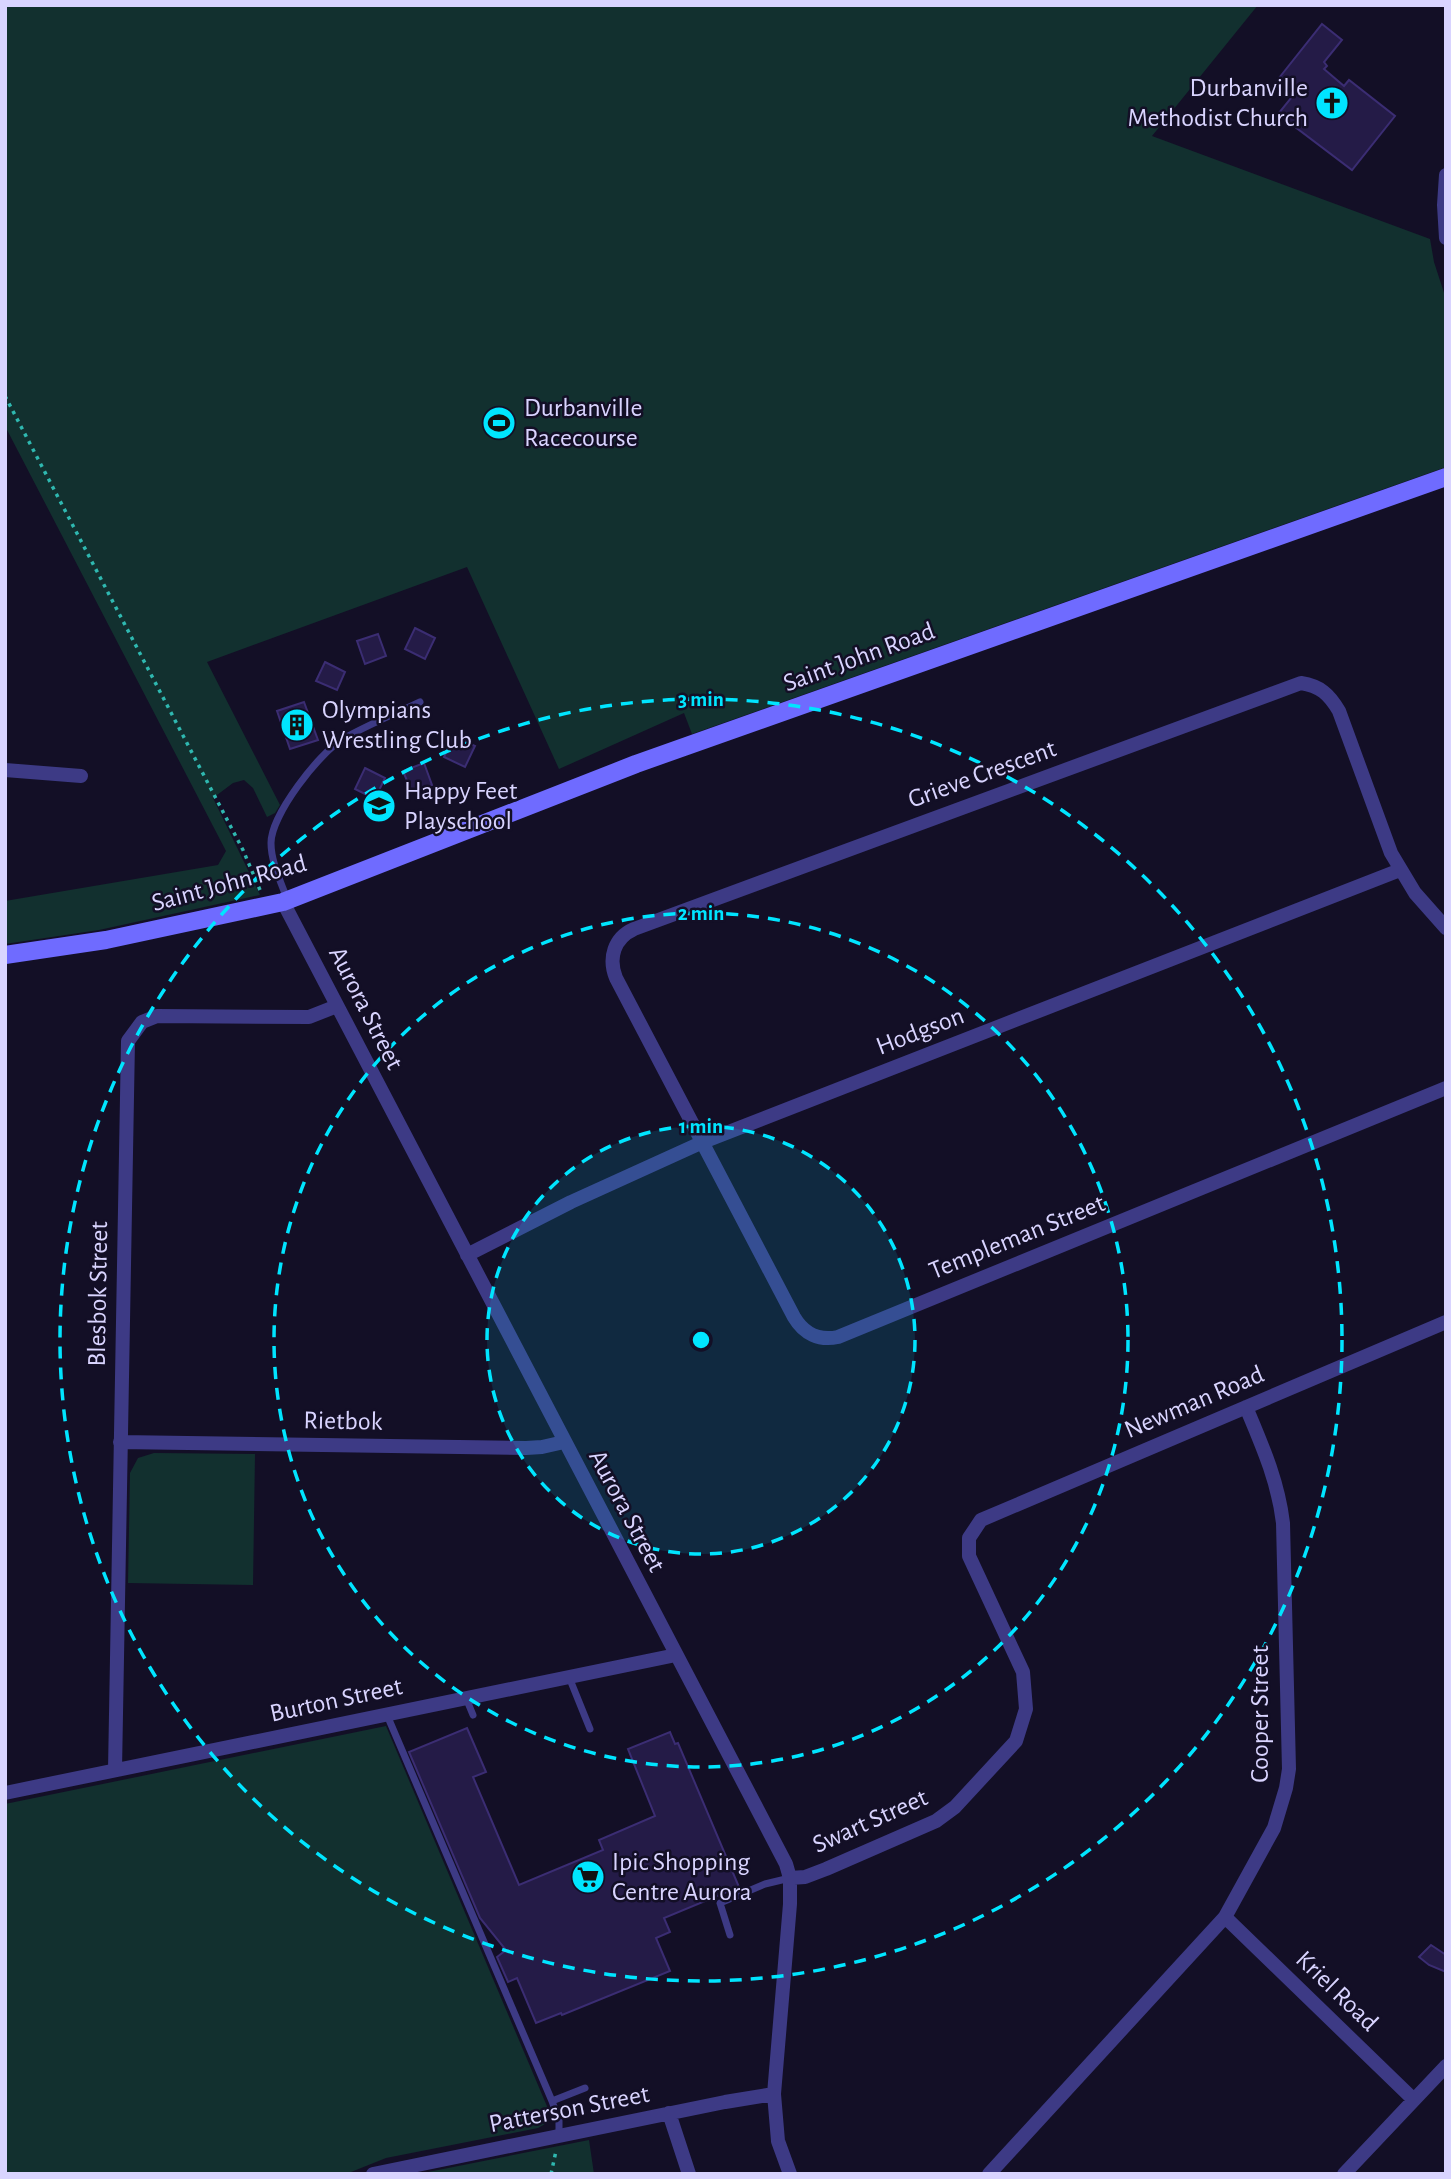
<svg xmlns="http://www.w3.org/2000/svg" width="1451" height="2179" font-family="'Alegreya Sans',sans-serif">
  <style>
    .green { fill: #12302f }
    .building { fill: #241b47; stroke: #3b2d73; stroke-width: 2 }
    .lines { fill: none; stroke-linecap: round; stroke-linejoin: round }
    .path { stroke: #2fb8b0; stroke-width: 3.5; stroke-dasharray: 3.5 5; stroke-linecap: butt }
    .service { stroke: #3d3a85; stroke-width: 7 }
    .minor { stroke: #3d3a85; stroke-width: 14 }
    .secondary { stroke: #6f6bff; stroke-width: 18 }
    .ring { fill: none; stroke: #00e5ff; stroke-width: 3.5; stroke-dasharray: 12 9 }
    .labels { text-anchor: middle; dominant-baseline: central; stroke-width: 5; stroke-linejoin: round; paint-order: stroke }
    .poi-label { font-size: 26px; fill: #d9d4ff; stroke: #130f26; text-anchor: start }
    .street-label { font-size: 26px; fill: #d9d4ff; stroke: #130f26 }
    .centre { fill: #00e5ff; stroke: #130f26; stroke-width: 3.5 }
    .ring-label { font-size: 21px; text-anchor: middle; font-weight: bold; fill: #00e5ff; stroke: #130f26; stroke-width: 5; stroke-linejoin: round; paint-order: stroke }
  </style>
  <rect width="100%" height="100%" fill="#130f26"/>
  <!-- green -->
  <path class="green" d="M 5,5 L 1258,5 L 1152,136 L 1430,239 L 1434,262 L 1446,299 L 1446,467 L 692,734 L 684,713 L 559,769 L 467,567 L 207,662 L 280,805 L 275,813 L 267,817 L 253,788 L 244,780 L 233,783 L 213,798 L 260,895 L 99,930 L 5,944 L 5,901 L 218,865 L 226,851 L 5,426 Z
    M 154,1453 L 255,1454 L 253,1585 L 128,1583 L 130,1473 L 138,1458 Z
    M 386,1726 L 549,2111 L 545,2124 L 538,2128 L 386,2158 L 346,2174 L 5,2174 L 5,1804 Z
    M 589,2140 L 594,2174 L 418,2174 Z"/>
  <!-- building -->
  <path class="building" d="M 1322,24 L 1342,40 L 1324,62 L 1327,66 L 1324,69 L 1344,86 L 1349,80 L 1395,116 L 1352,170 L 1278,114 L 1296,92 L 1279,78 Z
    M 415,628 L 435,638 L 425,659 L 405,649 Z
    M 378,634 L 386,656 L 365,664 L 357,641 Z
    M 325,662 L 345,672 L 337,690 L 316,681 Z
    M 304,702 L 318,740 L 290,749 L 277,711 Z
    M 453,736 L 475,746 L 465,767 L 444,757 Z
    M 424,763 L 432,785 L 412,793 L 403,771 Z
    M 365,768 L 385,778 L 375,799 L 355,789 Z
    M 467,1728 L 486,1772 L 473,1777 L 519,1885 L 603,1850 L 599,1840 L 655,1816 L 628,1749 L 670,1732 L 675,1744 L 678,1743 L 739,1887 L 664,1918 L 670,1932 L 656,1938 L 670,1971 L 562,2015 L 561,2013 L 536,2023 L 517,1978 L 508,1982 L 497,1957 L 506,1950 L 480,1918 L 409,1752 Z
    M 1431,1945 L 1446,1955 L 1446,1972 L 1429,1965 L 1419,1957 Z"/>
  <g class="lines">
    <!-- path -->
    <path class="path" d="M 5,396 L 243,850 L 260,890
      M 551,2174 L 556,2151"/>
    <!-- service -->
    <path class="service" d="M 287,899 C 281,882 271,862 271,843 C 271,815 319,753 343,739 C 367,725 395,714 420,702
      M 569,1677 L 590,1729
      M 466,1698 L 473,1715
      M 387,1715 L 552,2101 L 559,2121 L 559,2135
      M 730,1935 L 720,1903 L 765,1884 L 790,1878
      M 552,2101 L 585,2088"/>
    <!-- minor -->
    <path class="minor" d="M 1446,175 L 1444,205 L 1446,238
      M 5,770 L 81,776
      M 283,902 L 786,1864 L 790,1878 L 790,1904 L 774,2094 L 778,2141 L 790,2174
      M 1446,928 L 1415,893 L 1391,853 L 1339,711 C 1329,694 1320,686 1301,683 L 634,929 C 614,938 608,958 616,978 L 794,1317 C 804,1334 819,1341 838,1337 L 1446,1088
      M 467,1255 L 571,1202 L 703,1142 L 1400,870
      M 120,1442 L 526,1448 L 542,1447 L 564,1442
      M 115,1770 L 128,1041 L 142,1022 L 157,1016 L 309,1017 L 337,1006
      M 5,1793 L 676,1655
      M 790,1878 L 805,1877 L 826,1869 L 936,1821 L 955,1807 L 1016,1741 L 1026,1709 L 1023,1672 L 969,1556 L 969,1538 L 981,1520 L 1446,1322
      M 1225,1917 L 1414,2100
      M 669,2113 L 689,2174
      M 373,2174 L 725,2102 L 774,2094
      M 989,2174 L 1225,1917 L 1274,1828 L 1286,1788 L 1289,1769 L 1283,1523 C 1278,1481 1262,1445 1246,1407
      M 1344,2174 L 1446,2066"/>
    <!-- secondary -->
    <path class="secondary" d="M 5,955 L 106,940 L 283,902 L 636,764 L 1446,477"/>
  </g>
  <!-- distance rings -->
  <circle cx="701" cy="1340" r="214" fill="#00e5ff" fill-opacity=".12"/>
  <g class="ring">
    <circle cx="701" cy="1340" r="214"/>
    <circle cx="701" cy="1340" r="427"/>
    <circle cx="701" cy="1340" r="641"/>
  </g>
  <!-- icons -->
  <defs>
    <symbol id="church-disc" viewBox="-11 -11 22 22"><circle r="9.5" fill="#00e5ff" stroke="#130f26"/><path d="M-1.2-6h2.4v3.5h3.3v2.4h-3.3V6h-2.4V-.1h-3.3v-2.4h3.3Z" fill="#111"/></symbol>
    <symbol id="stadium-disc" viewBox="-11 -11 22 22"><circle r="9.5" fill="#00e5ff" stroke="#130f26"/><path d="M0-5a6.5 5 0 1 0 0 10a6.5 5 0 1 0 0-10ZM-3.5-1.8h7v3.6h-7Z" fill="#111"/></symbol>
    <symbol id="building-disc" viewBox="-11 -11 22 22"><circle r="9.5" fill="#00e5ff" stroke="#130f26"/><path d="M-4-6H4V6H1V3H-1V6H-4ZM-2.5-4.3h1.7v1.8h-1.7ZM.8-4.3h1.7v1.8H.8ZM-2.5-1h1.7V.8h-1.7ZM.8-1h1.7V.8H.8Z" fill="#111"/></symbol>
    <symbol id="school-disc" viewBox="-11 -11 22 22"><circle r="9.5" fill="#00e5ff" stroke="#130f26"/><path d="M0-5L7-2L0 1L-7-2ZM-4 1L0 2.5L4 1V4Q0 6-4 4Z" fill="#111"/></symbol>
    <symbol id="supermarket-disc" viewBox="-11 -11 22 22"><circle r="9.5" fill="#00e5ff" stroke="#130f26"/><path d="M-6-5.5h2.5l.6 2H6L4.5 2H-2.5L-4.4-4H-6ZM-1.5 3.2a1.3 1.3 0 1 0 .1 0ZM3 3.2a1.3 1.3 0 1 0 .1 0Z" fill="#111"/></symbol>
  </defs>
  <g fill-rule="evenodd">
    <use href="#church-disc" x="1313" y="84" width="38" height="38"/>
    <use href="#stadium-disc" x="480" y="404" width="38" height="38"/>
    <use href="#building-disc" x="278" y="706" width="38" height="38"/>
    <use href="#school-disc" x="360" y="787" width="38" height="38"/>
    <use href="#supermarket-disc" x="569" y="1858" width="38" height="38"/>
  </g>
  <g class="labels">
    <!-- poi labels -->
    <g class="poi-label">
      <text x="1308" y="88" text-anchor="end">Durbanville<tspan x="1308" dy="30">Methodist Church</tspan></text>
      <text x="524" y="408">Durbanville<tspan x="524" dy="30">Racecourse</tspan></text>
      <text x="322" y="710">Olympians<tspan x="322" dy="30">Wrestling Club</tspan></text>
      <text x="404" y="791">Happy Feet<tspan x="404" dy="30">Playschool</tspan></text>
      <text x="612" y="1862">Ipic Shopping<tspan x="612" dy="30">Centre Aurora</tspan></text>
    </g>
    <!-- street labels -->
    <g class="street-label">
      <text transform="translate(859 657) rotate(-20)">Saint John Road</text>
      <text transform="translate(982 774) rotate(-20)">Grieve Crescent</text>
      <text transform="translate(229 883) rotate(-15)">Saint John Road</text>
      <text transform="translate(366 1008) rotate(63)">Aurora Street</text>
      <text transform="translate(920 1031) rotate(-21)">Hodgson</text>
      <text transform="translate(1017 1237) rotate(-22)">Templeman Street</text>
      <text transform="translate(98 1294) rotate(-89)">Blesbok Street</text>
      <text transform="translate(1194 1402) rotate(-23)">Newman Road</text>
      <text transform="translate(343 1421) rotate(1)">Rietbok</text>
      <text transform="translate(627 1511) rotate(62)">Aurora Street</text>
      <text transform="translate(336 1700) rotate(-12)">Burton Street</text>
      <text transform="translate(1260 1714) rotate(-90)">Cooper Street</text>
      <text transform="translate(870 1821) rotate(-24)">Swart Street</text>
      <text transform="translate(1337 1991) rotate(44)">Kriel Road</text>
      <text transform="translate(569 2109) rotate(-11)">Patterson Street</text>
    </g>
  </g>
  <circle cx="701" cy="1340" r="10" class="centre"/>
  <g class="ring-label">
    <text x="701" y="706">3 min</text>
    <text x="701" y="920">2 min</text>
    <text x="701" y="1133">1 min</text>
  </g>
  <!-- border -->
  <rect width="1451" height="2179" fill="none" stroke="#d9d4ff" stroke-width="14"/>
</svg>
